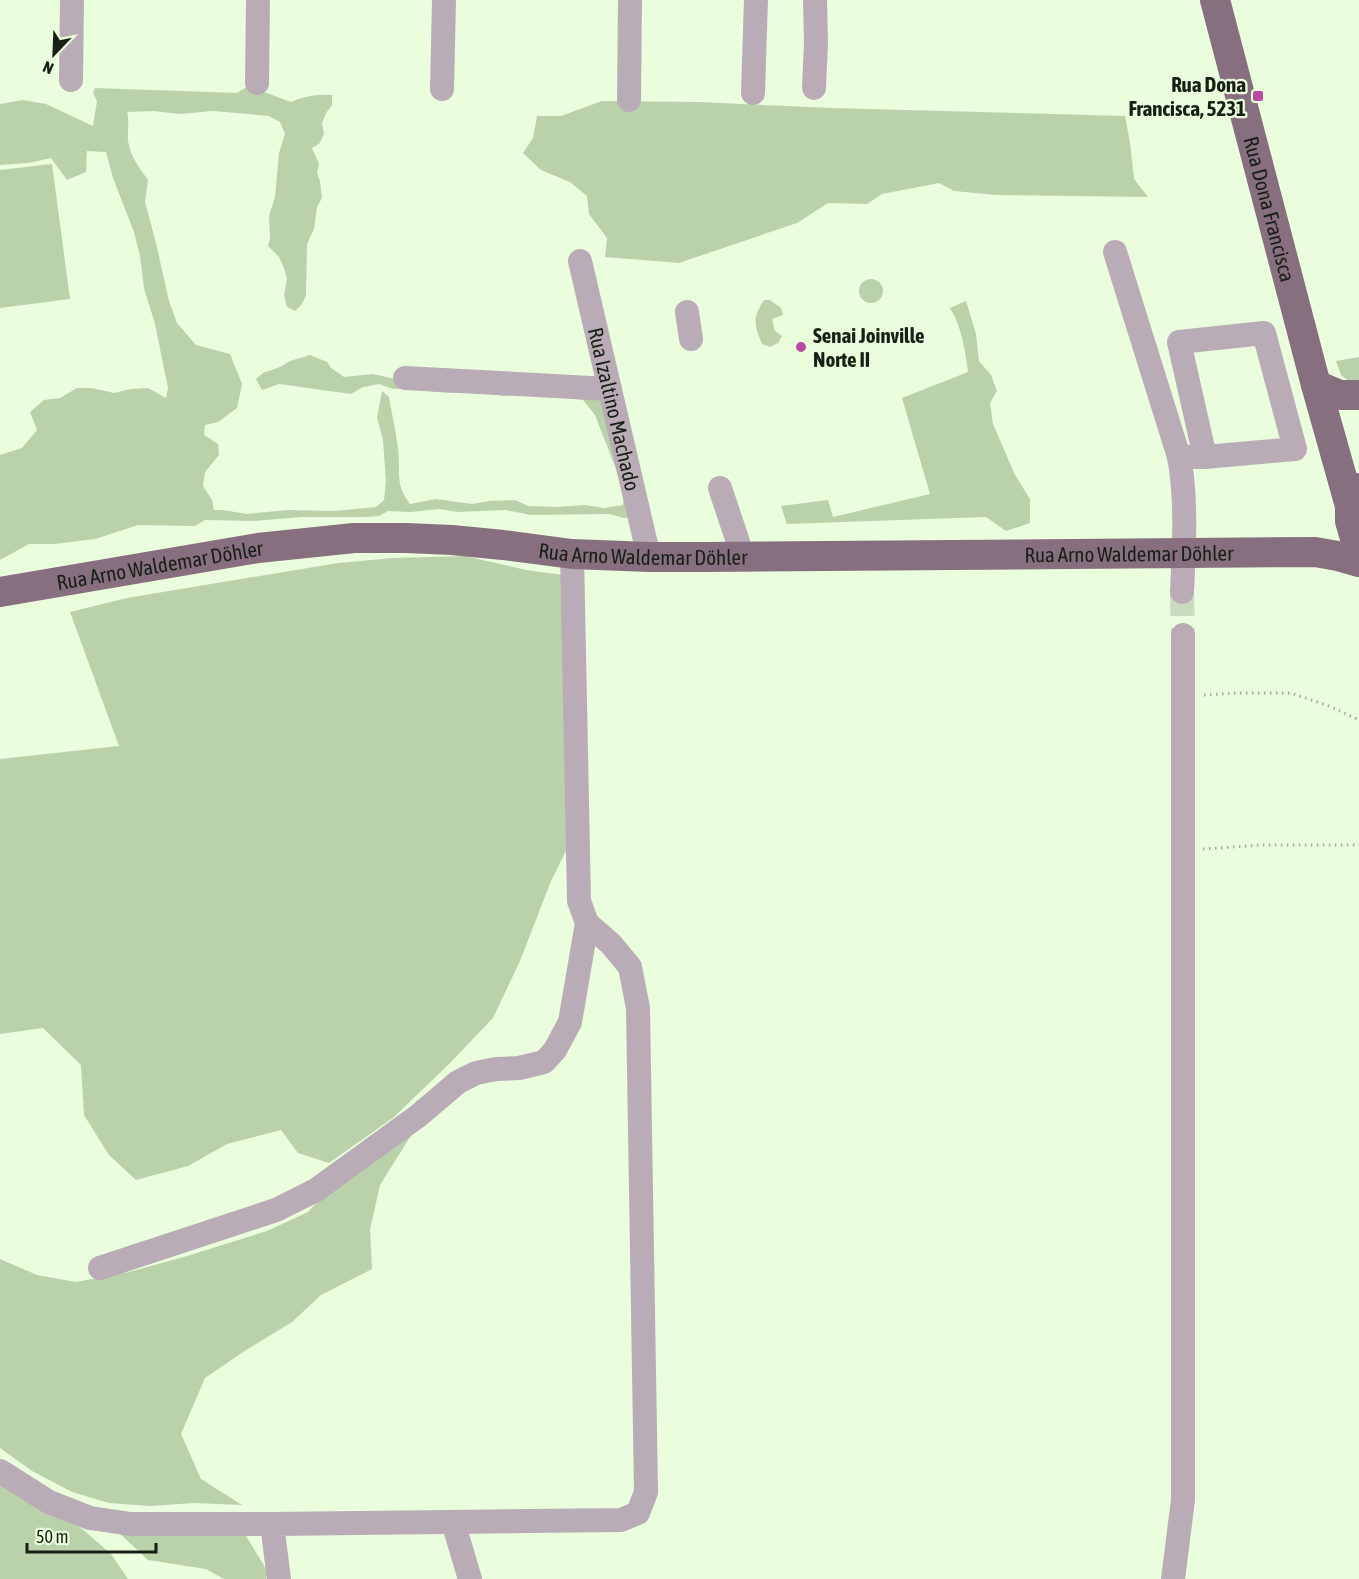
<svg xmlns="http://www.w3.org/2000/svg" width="1359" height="1579" font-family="'Asap Condensed',sans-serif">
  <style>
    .green { fill: #bad2aa }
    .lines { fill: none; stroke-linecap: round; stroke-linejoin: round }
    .minor-tunnel { stroke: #cadcbf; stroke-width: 24; stroke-dasharray: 24 12; stroke-linecap: butt }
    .path { stroke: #a0af96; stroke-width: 3; stroke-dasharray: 1.5 4.5; stroke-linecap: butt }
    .minor { stroke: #baacb6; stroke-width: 24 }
    .major { stroke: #876f80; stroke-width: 30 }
    .poi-dot { fill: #ba49a4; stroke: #eafddd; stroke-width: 2 }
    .labels { text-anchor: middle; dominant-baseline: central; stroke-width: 4.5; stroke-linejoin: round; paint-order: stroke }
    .poi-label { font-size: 21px; font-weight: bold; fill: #181f14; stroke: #eafddd; text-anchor: end }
    .street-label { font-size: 21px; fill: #181f14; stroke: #eafddd }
  </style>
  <rect width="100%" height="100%" fill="#eafddd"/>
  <!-- green -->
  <path class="green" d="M 95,88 L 237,93 L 245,88 L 264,92 L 291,102 C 305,96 317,94 332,95 L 332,105 L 326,113 L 322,123 L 324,134 L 319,144 L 312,148 L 319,164 L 317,173 L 320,181 L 322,198 L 317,207 L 314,229 L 307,244 L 306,295 L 302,304 L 295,311 L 287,307 L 284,295 L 287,279 L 284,268 L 279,257 L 268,246 L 270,238 L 269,216 L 275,197 L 279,153 L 285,134 L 280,122 L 269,116 L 213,111 L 180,114 L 154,111 L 127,112 C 130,122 127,131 128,141 C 131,158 139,167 148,180 L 145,202 L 156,243 L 169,301 L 177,323 L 196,345 L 230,354 L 242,384 L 237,408 L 218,422 L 205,425 L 204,435 L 218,444 L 219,455 L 205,472 L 203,486 L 212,500 L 214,510 L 223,510 L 247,514 L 288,510 L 335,511 L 376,507 L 384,500 L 386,481 L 383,440 L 377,418 L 382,391 L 389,397 C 392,414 396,432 398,449 C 401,472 394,483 410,504 L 436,499 L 472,504 L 490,501 L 515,500 L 528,506 L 556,507 L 585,505 L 604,508 L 623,505 L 624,498 L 616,469 L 595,415 L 583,400 L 541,393 L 503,396 L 474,391 L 454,393 L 435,392 L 417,389 L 393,389 L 379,384 L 363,387 L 351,394 L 279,384 L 262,390 L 256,379 L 263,373 L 280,367 L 290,361 L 310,355 L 327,362 L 331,368 L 344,377 L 373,374 L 400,380 L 427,378 L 446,381 L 536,385 L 562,385 L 588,390 L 603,400 L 609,415 L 630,483 L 635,517 L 623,518 L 610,514 L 531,515 L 505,510 L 458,512 L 439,509 L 411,512 L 388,511 L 379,516 L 366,517 L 302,517 L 254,521 L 205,520 L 195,526 L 138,525 L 95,539 L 54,544 L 29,544 L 0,560 L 0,455 L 22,448 L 37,430 L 30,412 L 44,400 L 60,398 L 77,388 L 92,388 L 114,393 L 131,389 L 148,388 L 166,398 L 168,388 L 155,324 L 144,288 L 140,256 L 134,232 L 113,178 L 106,152 L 87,151 L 86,172 L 67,180 L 51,158 L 28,163 L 0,165 L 0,104 L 23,100 L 46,104 L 93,126 L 97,101 L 93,93 Z
    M 602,101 L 698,102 L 831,108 L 1125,116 L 1130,143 L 1134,179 L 1148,197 L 996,195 L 954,191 L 939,183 L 882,194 L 867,204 L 828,203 L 797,223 L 679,263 L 605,257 L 607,238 L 589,214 L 587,196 L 570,182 L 541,170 L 523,153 L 533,138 L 537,116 L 561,116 Z
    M 52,164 L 70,299 L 0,308 L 0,170 Z
    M859 291a12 12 0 1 1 24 0a12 12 0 1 1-24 0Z
    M 764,300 L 770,300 L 781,308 L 783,315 L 772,319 L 775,331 L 782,336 L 778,343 L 770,347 L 762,344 C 754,324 752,319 764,300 Z
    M 966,301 L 976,334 L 979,361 L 991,375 L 997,391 L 990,403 L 993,424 L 1015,475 L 1030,499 L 1030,523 L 1006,531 L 986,517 L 787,524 L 781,506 L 828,500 L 833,517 L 930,494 L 902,398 L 968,372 C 965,349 962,328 950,308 Z
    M 1359,357 L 1359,382 L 1351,383 L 1341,375 L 1336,361 Z
    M 465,556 L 526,570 L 570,576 L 573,837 L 551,881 L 520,961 L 493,1018 L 450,1063 L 394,1117 L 329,1163 L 298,1153 L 281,1130 L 227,1144 L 188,1166 L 136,1180 L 109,1155 L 84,1115 L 81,1065 L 43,1028 L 0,1034 L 0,759 L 119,746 L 70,612 L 127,598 L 338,563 L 393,558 Z
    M 417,1126 L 380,1185 L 370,1230 L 372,1269 L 321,1295 L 292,1322 L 243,1352 L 205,1378 L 181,1434 L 201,1479 L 242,1505 L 194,1503 L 150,1506 L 109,1503 L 72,1492 L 32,1471 L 0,1448 L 0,1259 L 37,1275 L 76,1282 L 129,1272 L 187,1256 L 267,1231 L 308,1212 L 320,1199 Z
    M 0,1481 L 46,1509 L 81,1528 L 111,1554 L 128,1579 L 0,1579 Z
    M 116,1530 L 225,1531 L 246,1536 L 268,1572 L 266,1579 L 224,1579 L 206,1569 L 148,1560 Z"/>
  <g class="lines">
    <!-- minor-tunnel -->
    <path class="minor-tunnel" d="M 1182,592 L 1183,635"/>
    <!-- path -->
    <path class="path" d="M 1204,695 L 1237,693 L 1291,693 L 1329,706 L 1359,720
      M 1203,849 L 1262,845 L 1359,845"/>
    <!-- minor -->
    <g class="minor">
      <path d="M 71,80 L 72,0"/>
      <path d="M 257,83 L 258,0"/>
      <path d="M 814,88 L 816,43 L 815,0"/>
      <path d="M 442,89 L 444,0"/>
      <path d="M 753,93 L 756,0"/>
      <path d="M 629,100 L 630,0"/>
      <path d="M 1115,252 L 1179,457 C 1187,498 1184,550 1182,592"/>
      <path id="s1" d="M 580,261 L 649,557"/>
      <path d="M 687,312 L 691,339"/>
      <path d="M 405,378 L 610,389"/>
      <path d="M 1179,457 L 1205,457 L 1295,449 L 1264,333 L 1179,342 L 1205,457"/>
      <path d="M 720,488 L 743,557"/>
      <path d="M 100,1268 L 276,1210 L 316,1190 L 418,1116 L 458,1082 L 476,1073 L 496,1069 L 519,1068 L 544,1062 L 555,1050 L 570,1022 L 587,923"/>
      <path d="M 0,1471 L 49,1502 L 90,1518 L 131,1524 L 272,1524"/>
      <path d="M 453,1522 L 470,1579"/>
      <path d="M 279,1579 L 272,1524 L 621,1520 L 638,1513 L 646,1492 L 638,1008 L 630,967 L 611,944 L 587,923 L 579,901 L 572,554"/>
      <path d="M 1173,1579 L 1183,1500 L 1183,635"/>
    </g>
    <!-- major -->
    <g class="major">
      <path id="s2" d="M 1215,0 L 1316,385 L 1350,506"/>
      <path d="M 1316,385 L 1340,395 L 1359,395"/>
      <path d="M 1356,488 L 1350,506 L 1350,521 L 1359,552"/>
      <path id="s3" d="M 0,592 L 258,548 L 354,538 L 406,538 L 452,540 L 503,545 L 572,554 L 649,557 L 707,557 L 1315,552 L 1338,556 L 1359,562"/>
    </g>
  </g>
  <!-- markers -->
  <g class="poi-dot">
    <rect x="1252" y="90" width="12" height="12" rx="3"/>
    <circle cx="801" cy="347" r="6"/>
  </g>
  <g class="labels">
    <!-- poi labels -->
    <g class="poi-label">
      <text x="1246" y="84">Rua Dona<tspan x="1246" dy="24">Francisca, 5231</tspan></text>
      <text x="813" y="335" text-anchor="start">Senai Joinville<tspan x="813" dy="24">Norte II</tspan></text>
    </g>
    <!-- street labels -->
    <g class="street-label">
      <text stroke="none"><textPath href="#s2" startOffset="216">Rua Dona Francisca</textPath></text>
      <text stroke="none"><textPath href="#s1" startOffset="152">Rua Izaltino Machado</textPath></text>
      <text stroke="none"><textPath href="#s3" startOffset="648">Rua Arno Waldemar Döhler</textPath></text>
      <text stroke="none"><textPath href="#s3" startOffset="1134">Rua Arno Waldemar Döhler</textPath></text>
      <text stroke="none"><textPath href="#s3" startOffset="162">Rua Arno Waldemar Döhler</textPath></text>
    </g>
  </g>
  <!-- north arrow -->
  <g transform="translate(54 54) rotate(203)" stroke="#eafddd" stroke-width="4.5" paint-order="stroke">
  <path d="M0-4.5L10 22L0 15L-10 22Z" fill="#181f14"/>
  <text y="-9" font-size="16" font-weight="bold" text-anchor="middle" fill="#181f14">N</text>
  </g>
  <!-- scale -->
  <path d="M27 1543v9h129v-9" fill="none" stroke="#181f14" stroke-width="3"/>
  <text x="36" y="1543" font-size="18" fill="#181f14" stroke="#eafddd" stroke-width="4.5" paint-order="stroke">50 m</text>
</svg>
